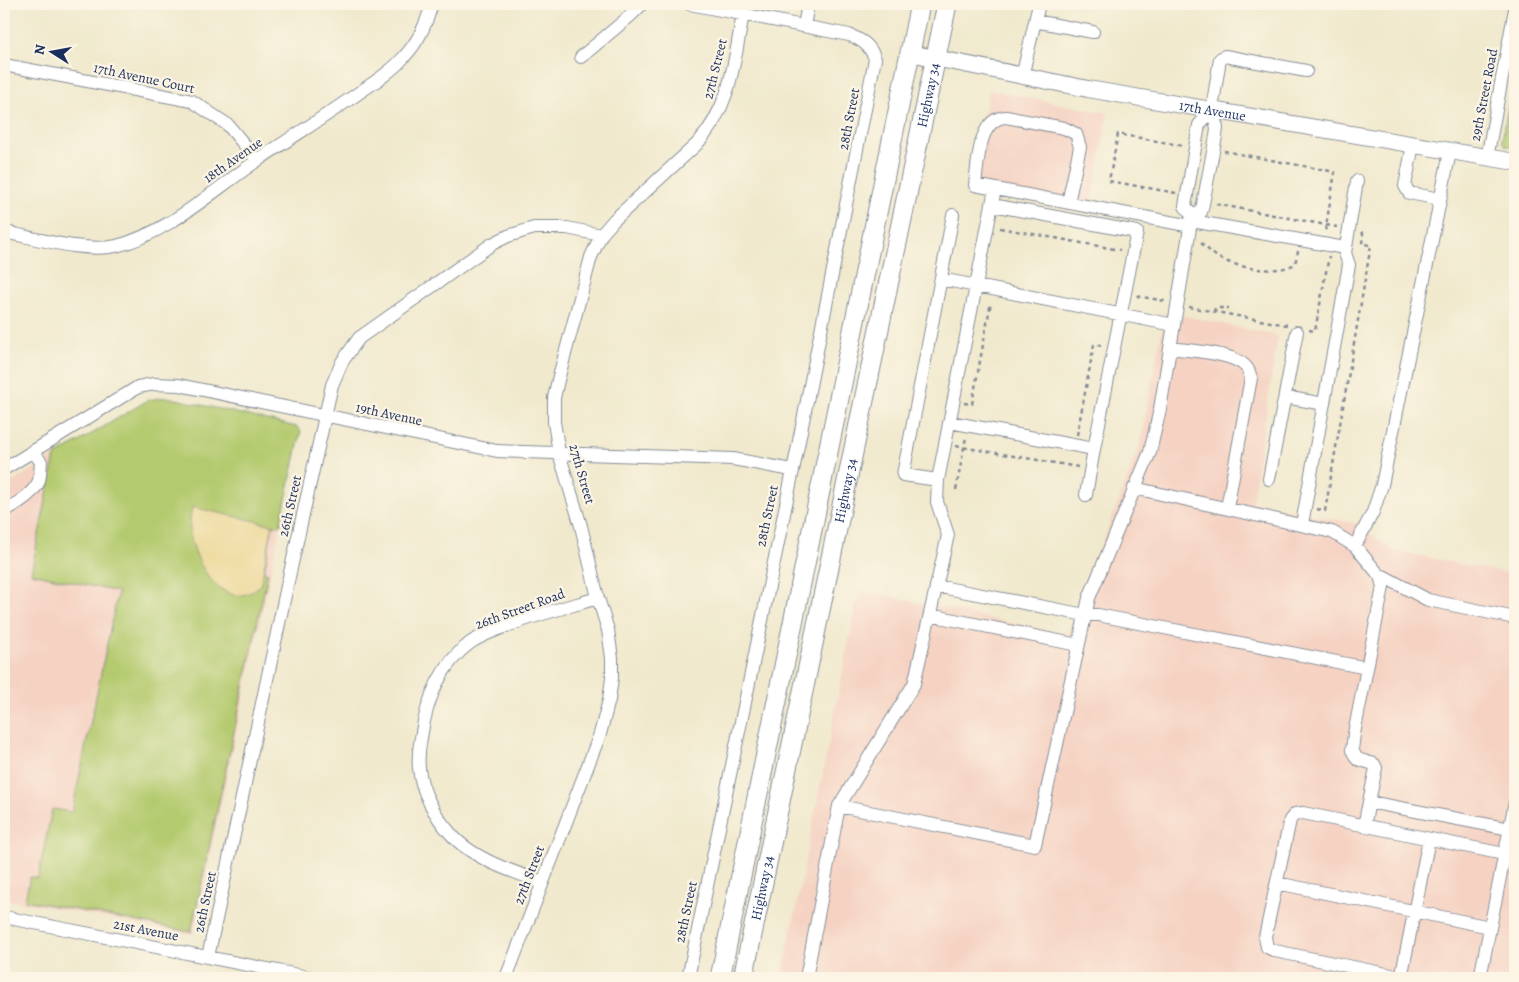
<svg xmlns="http://www.w3.org/2000/svg" width="1519" height="982" font-family="Alegreya,serif">
  <style>
    .built { fill: #f5d2c2 }
    .green { fill: #b4ca6e; stroke: #687c66 }
    .sand { fill: #eeda9e; stroke: #84847e }
    .lines { fill: none; stroke-linecap: round; stroke-linejoin: round }
    .minor-casing { stroke: #868c96; stroke-width: 14 }
    .major-casing { stroke: #868c96; stroke-width: 18 }
    .highway-casing { stroke: #868c96; stroke-width: 21 }
    .path { stroke: #868c96; stroke-width: 2.5; stroke-dasharray: 4 4; stroke-linecap: butt }
    .minor { stroke: #fff; stroke-width: 12 }
    .major { stroke: #fff; stroke-width: 16 }
    .highway { stroke: #fff; stroke-width: 19 }
    .labels { text-anchor: middle; dominant-baseline: central; stroke-width: 4.5; stroke-linejoin: round; paint-order: stroke }
    .street-label { font-size: 14px; fill: #1b2f5e; stroke: #fcf5e5 }
  </style>
  <rect width="100%" height="100%" fill="#fcf5e5"/>
  <filter id="ink" filterUnits="userSpaceOnUse"><feTurbulence type="fractalNoise" baseFrequency=".02" numOctaves="2"/><feDisplacementMap in="SourceGraphic" scale="10" xChannelSelector="R" yChannelSelector="G"/><feConvolveMatrix kernelMatrix="1 2 1 2 8 2 1 2 1" color-interpolation-filters="sRGB"/></filter>
  <filter id="wash" filterUnits="userSpaceOnUse"><feTurbulence type="fractalNoise" baseFrequency=".0096" numOctaves="4" result="noise"/><feDisplacementMap in="SourceGraphic" scale="20" xChannelSelector="R" yChannelSelector="G"/><feGaussianBlur stdDeviation="1.12" result="paint"/><feColorMatrix in="noise" values="0 0 0 0 0 0 0 0 0 0 0 0 0 0 0 0 0 1.4 0 .05"/><feComposite in="paint" operator="in"/></filter>
  <g filter="url(#wash)">
    <rect width="100%" height="100%" fill="#f0e9cd"/>
    <!-- built -->
    <path class="built" d="M 989,90 L 1108,113 L 1090,213 L 968,189 Z
      M 1166,312 L 1278,336 L 1252,502 L 1357,524 L 1392,550 L 1515,575 L 1515,978 L 782,978 L 859,590 L 1067,635 L 1139,448 Z
      M 167,397 L 297,427 L 301,431 L 193,934 L 4,899 L 4,487 L 148,400 Z"/>
    <!-- green -->
    <path class="green" d="M 1515,67 L 1515,147 L 1506,146 L 1502,141 Z
      M 167,397 L 297,427 L 301,431 L 280,526 L 273,525 L 264,572 L 268,573 L 191,932 L 25,900 L 30,877 L 38,878 L 52,809 L 72,812 L 118,592 L 31,573 L 55,456 L 148,400 Z"/>
    <!-- sand -->
    <path class="sand" d="M 192,507 L 273,525 L 260,586 C 255,589 249,594 243,595 C 212,598 193,555 190,531 C 189,523 191,515 192,507 Z"/>
  </g>
  <g filter="url(#ink)">
    <g class="lines">
      <defs>
        <path id="minor" d="M 1035,21 L 1093,32
          M 804,26 L 808,4
          M 581,57 L 630,16 L 642,4
          M 4,65 L 192,101 L 228,125 L 257,160
          M 1022,77 L 1039,4
          M 1413,145 L 1405,186 L 1409,193 L 1440,199
          M 1487,158 L 1515,9
          M 1068,203 L 1080,147 L 1076,134 L 1064,128 L 1006,117 C 978,118 978,163 975,185 C 1047,199 1119,213 1191,226
          M 1192,216 L 1201,212 L 1202,209 L 1216,136 L 1217,128 L 1212,109 L 1220,59 L 1225,56 L 1306,71
          M 1192,216 L 1185,206 L 1199,125 L 1212,109
          M 1192,221 L 1345,248
          M 4,232 C 36,238 85,253 116,246 C 167,234 215,189 258,160 C 292,137 326,116 360,92 C 375,82 392,71 404,57 C 419,41 426,24 432,4
          M 941,279 L 1174,325
          M 1170,348 C 1189,351 1234,352 1246,367 C 1249,370 1250,375 1251,378 L 1227,508
          M 1285,397 L 1324,404
          M 950,422 L 1094,449 L 1137,232 L 992,205
          M 4,469 L 138,387 L 154,384 L 179,385 L 497,451 L 733,459 L 792,470
          M 1269,479 L 1297,332
          M 938,480 L 903,475 L 953,215
          M 1134,488 L 1332,532 L 1355,546 L 1380,576 L 1383,587 L 1354,734 L 1352,750 L 1357,759 L 1374,764 L 1376,768 L 1364,826
          M 1086,495 L 1094,449
          M 4,511 C 15,505 32,495 38,483 C 41,477 40,469 41,462 L 33,451
          M 1302,524 L 1349,265 L 1345,253 L 1357,181
          M 1355,546 L 1373,512 L 1382,485 L 1450,152
          M 1380,576 L 1383,576 L 1428,600 L 1515,618
          M 936,586 L 1085,615 L 1098,615 L 1367,668
          M 930,615 L 1078,645
          M 1369,802 L 1510,829
          M 839,806 L 1035,845 L 1089,598 L 1150,452 L 1160,409 L 1192,216
          M 543,882 C 512,872 471,858 450,833 C 435,816 421,791 419,768 C 418,759 419,748 421,738 C 426,702 439,666 470,643 C 480,636 492,632 504,627 C 535,615 567,607 598,598
          M 1277,883 L 1490,927
          M 4,917 L 313,978
          M 208,957 L 287,586 L 332,385 L 342,362 L 359,338 L 492,244 L 508,236 L 534,228 L 567,228 L 601,235
          M 1401,977 L 1275,951 L 1267,947 L 1265,937 L 1290,820 L 1295,814 L 1303,813 L 1504,854
          M 506,978 L 600,734 L 609,700 L 612,678 L 612,658 L 608,630 L 598,598 L 581,526 L 559,453 L 554,422 L 554,398 L 558,380 L 591,257 L 601,235 L 614,220 L 697,144 C 731,107 734,62 743,14
          M 688,978 L 797,451 L 875,59 C 870,45 862,40 849,35 L 690,4
          M 806,978 L 839,806 L 914,684 L 948,535 L 937,502 L 938,480 L 995,189
          M 1401,978 L 1429,839
          M 1480,978 L 1515,802"/>
        <g id="major">
          <path id="s1" d="M 910,53 L 1088,89 L 1515,162"/>
        </g>
        <g id="highway">
          <path d="M 720,978 L 920,4"/>
          <path id="s2" d="M 743,978 L 947,4"/>
        </g>
      </defs>
      <!-- minor casing -->
      <use href="#minor" class="minor-casing"/>
      <!-- major casing -->
      <use href="#major" class="major-casing"/>
      <!-- highway casing -->
      <use href="#highway" class="highway-casing"/>
      <!-- path -->
      <path class="path" d="M 1224,151 L 1335,172 L 1325,232
        M 1176,193 L 1109,181 L 1118,134 L 1184,146
        M 1216,204 L 1337,227
        M 1000,228 L 1120,250
        M 1201,243 C 1206,247 1210,252 1216,256 C 1234,268 1276,275 1295,264 L 1298,251
        M 1137,296 L 1165,301
        M 1189,307 L 1287,325
        M 1214,312 L 1215,308 L 1229,308
        M 1309,330 L 1315,331 L 1329,256
        M 964,403 L 972,404 L 991,302
        M 1077,435 L 1094,345 L 1101,345
        M 956,446 L 1078,467
        M 956,490 L 966,437
        M 1317,509 L 1325,511 L 1371,245 L 1362,244 L 1363,233 L 1361,232"/>
      <!-- minor -->
      <use href="#minor" class="minor"/>
      <!-- major -->
      <use href="#major" class="major"/>
      <!-- highway -->
      <use href="#highway" class="highway"/>
    </g>
  </g>
  <g class="labels">
    <!-- street labels -->
    <g class="street-label">
      <text transform="translate(715 69) rotate(-76)">27th Street</text>
      <text transform="translate(144 78) rotate(12)">17th Avenue Court</text>
      <text stroke="none"><textPath href="#s2" startOffset="902">Highway 34</textPath></text>
      <text transform="translate(1484 95) rotate(-79)">29th Street Road</text>
      <text stroke="none"><textPath href="#s1" startOffset="308">17th Avenue</textPath></text>
      <text transform="translate(849 119) rotate(-79)">28th Street</text>
      <text transform="translate(233 160) rotate(-35)">18th Avenue</text>
      <text transform="translate(389 414) rotate(12)">19th Avenue</text>
      <text transform="translate(582 474) rotate(74)">27th Street</text>
      <text stroke="none"><textPath href="#s2" startOffset="498">Highway 34</textPath></text>
      <text transform="translate(290 506) rotate(-77)">26th Street</text>
      <text transform="translate(767 516) rotate(-78)">28th Street</text>
      <text transform="translate(520 609) rotate(-20)">26th Street Road</text>
      <text transform="translate(529 875) rotate(-69)">27th Street</text>
      <text stroke="none"><textPath href="#s2" startOffset="92">Highway 34</textPath></text>
      <text transform="translate(205 902) rotate(-78)">26th Street</text>
      <text transform="translate(686 912) rotate(-78)">28th Street</text>
      <text transform="translate(146 930) rotate(11)">21st Avenue</text>
    </g>
  </g>
  <!-- margin -->
  <rect width="1519" height="982" fill="none" stroke="#fcf5e5" stroke-width="20"/>
  <!-- north arrow -->
  <g transform="translate(52 52) rotate(281)" stroke="#fcf5e5" stroke-width="4" paint-order="stroke">
  <path d="M0-4L9 19L0 12L-9 19Z" fill="#1b2f5e"/>
  <text y="-8" font-size="14" font-weight="bold" text-anchor="middle" fill="#1b2f5e">N</text>
  </g>
</svg>
